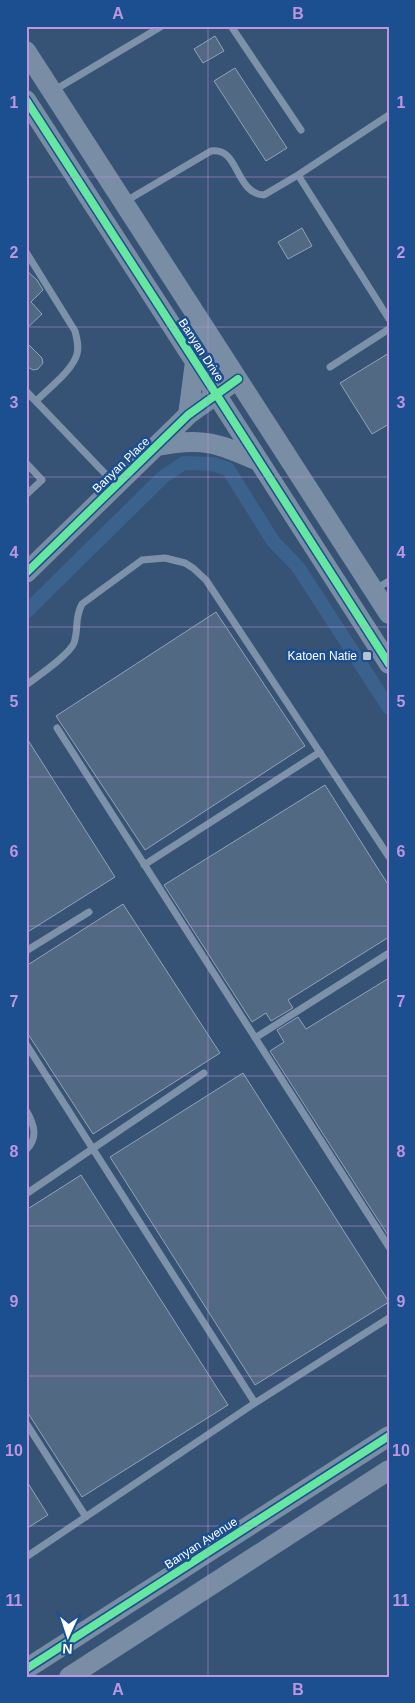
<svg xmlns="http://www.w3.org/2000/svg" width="415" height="1703" font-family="Arial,sans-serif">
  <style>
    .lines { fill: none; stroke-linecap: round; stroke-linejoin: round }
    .canal { stroke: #3b618d; stroke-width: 14 }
    .building { fill: #526984; stroke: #92a2b6 }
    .lane { stroke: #7d92a8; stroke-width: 7 }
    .secondary { stroke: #798da4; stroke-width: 20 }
    .cycleway-casing { stroke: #1b4f8f; stroke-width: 11 }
    .cycleway { stroke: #66e7a1; stroke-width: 8 }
    .grid { fill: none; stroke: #bd96df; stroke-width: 1; stroke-opacity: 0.55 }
    .poi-dot { fill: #b9c2ce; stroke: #1b4f8f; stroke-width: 2 }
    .labels { text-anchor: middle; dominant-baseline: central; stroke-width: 5; stroke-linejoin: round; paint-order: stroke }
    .street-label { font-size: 12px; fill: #fff; stroke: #1b4f8f }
    .poi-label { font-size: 12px; fill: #fff; stroke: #1b4f8f; text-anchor: end }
    .neatline { fill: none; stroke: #bd96df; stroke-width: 2 }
    .grid-label { font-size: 16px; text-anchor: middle; font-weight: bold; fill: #bd96df }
  </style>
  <rect width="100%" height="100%" fill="#365274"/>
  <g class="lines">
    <!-- canal -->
    <path class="canal" d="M 26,612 L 163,477 L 184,463 L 212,464 L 228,469 L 273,541 L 298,567 L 389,708"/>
  </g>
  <!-- building -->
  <path class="building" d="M 215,36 L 224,51 L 203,63 L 194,49 Z
    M 235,68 L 287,148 L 266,161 L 214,81 Z
    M 302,228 L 312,246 L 288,259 L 278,242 Z
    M 26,270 L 37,280 L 43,290 L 31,302 L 42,314 L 26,329 Z
    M 26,342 L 42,358 L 43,363 L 38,369 L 33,370 L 26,366 Z
    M 389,353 L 389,424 L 372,434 L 340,383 Z
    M 216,612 L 305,746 L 145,850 L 56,716 Z
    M 26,737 L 115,877 L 26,933 Z
    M 325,785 L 389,886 L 389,937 L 288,1000 L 293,1008 L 271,1021 L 266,1013 L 252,1022 L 164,885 Z
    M 123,904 L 220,1053 L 93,1134 L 26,1031 L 26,966 Z
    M 389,978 L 389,1237 L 270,1051 L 284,1042 L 277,1030 L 298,1017 L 306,1029 Z
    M 243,1073 L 389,1302 L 255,1385 L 110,1157 Z
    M 81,1175 L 228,1405 L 82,1497 L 26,1410 L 26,1210 Z
    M 26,1480 L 48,1515 L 26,1529 Z"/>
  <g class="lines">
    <!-- lane -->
    <path class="lane" d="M 231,26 L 301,130
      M 53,91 L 162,26
      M 298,175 L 389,319
      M 126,201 L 211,151 C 239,146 235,194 264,195 L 298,175 L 389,115
      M 26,252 L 75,331 C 77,339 79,346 77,354 C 73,370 48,389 36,401
      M 330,367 L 389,329
      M 26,391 L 114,483
      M 26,463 L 42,480 L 26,495
      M 374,590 L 389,581
      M 26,685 C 38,676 69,655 74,643 C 79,628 74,619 82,604 L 142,560 L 165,558 L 185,563 L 193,568 L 206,580 L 389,857
      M 57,728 L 389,1247
      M 144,865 L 320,752
      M 26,951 L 89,912
      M 255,1038 L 389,953
      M 26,1044 L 255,1403
      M 26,1110 C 34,1124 39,1138 26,1150
      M 26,1194 L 204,1073
      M 26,1423 L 86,1517
      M 26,1557 L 255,1403 L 389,1318"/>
    <!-- secondary -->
    <path class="secondary" d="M 26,51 L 389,614
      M 26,100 L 216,394 L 389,664
      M 188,415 L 195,362
      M 157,446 C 202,437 218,443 258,461
      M 26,573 L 188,415 L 228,386
      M 26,1669 L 389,1436
      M 69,1677 L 389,1470"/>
    <defs>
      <path id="cycleway" d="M 26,100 L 216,394 L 389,664
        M 26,573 L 188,415 L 238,379
        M 26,1669 L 389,1436"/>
    </defs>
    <!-- cycleway casing -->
    <use href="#cycleway" class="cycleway-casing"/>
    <!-- cycleway -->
    <use href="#cycleway" class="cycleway"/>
  </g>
  <!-- grid -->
  <path class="grid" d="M 208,26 L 208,1677M 26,177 L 389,177M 26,327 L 389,327M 26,477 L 389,477M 26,627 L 389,627M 26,777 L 389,777M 26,926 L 389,926M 26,1076 L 389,1076M 26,1226 L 389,1226M 26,1376 L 389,1376M 26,1526 L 389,1526"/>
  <!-- markers -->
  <rect class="poi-dot" x="362" y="651" width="10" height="10" rx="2.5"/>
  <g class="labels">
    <!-- street labels -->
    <g class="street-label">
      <text transform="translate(201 350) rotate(57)">Banyan Drive</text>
      <text transform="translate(121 465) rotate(-44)">Banyan Place</text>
      <text transform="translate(201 1543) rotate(-33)">Banyan Avenue</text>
    </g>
    <!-- poi labels -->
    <g class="poi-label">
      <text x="357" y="656">Katoen Natie</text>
    </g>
  </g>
  <!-- border -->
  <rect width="415" height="1703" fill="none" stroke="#1b4f8f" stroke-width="55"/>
  <!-- north arrow -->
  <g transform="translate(68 1636) rotate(183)" stroke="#1b4f8f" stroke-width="4" paint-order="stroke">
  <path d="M0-4L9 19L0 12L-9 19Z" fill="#ffffff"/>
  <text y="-8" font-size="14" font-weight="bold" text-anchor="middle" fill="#ffffff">N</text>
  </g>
  <rect x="28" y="28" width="360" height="1648" class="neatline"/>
  <g class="grid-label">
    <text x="118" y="19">A</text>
    <text x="298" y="19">B</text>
    <text x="14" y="108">1</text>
    <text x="401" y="108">1</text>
    <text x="14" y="258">2</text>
    <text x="401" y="258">2</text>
    <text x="14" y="408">3</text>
    <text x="401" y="408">3</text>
    <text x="14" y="558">4</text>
    <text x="401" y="558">4</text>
    <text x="14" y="707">5</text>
    <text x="401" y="707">5</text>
    <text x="14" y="857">6</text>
    <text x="401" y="857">6</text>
    <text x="14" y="1007">7</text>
    <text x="401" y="1007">7</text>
    <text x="14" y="1157">8</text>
    <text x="401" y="1157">8</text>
    <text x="14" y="1307">9</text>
    <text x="401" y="1307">9</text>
    <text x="14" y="1456">10</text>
    <text x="401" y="1456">10</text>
    <text x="14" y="1606">11</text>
    <text x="401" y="1606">11</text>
    <text x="118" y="1695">A</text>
    <text x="298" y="1695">B</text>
  </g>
</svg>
